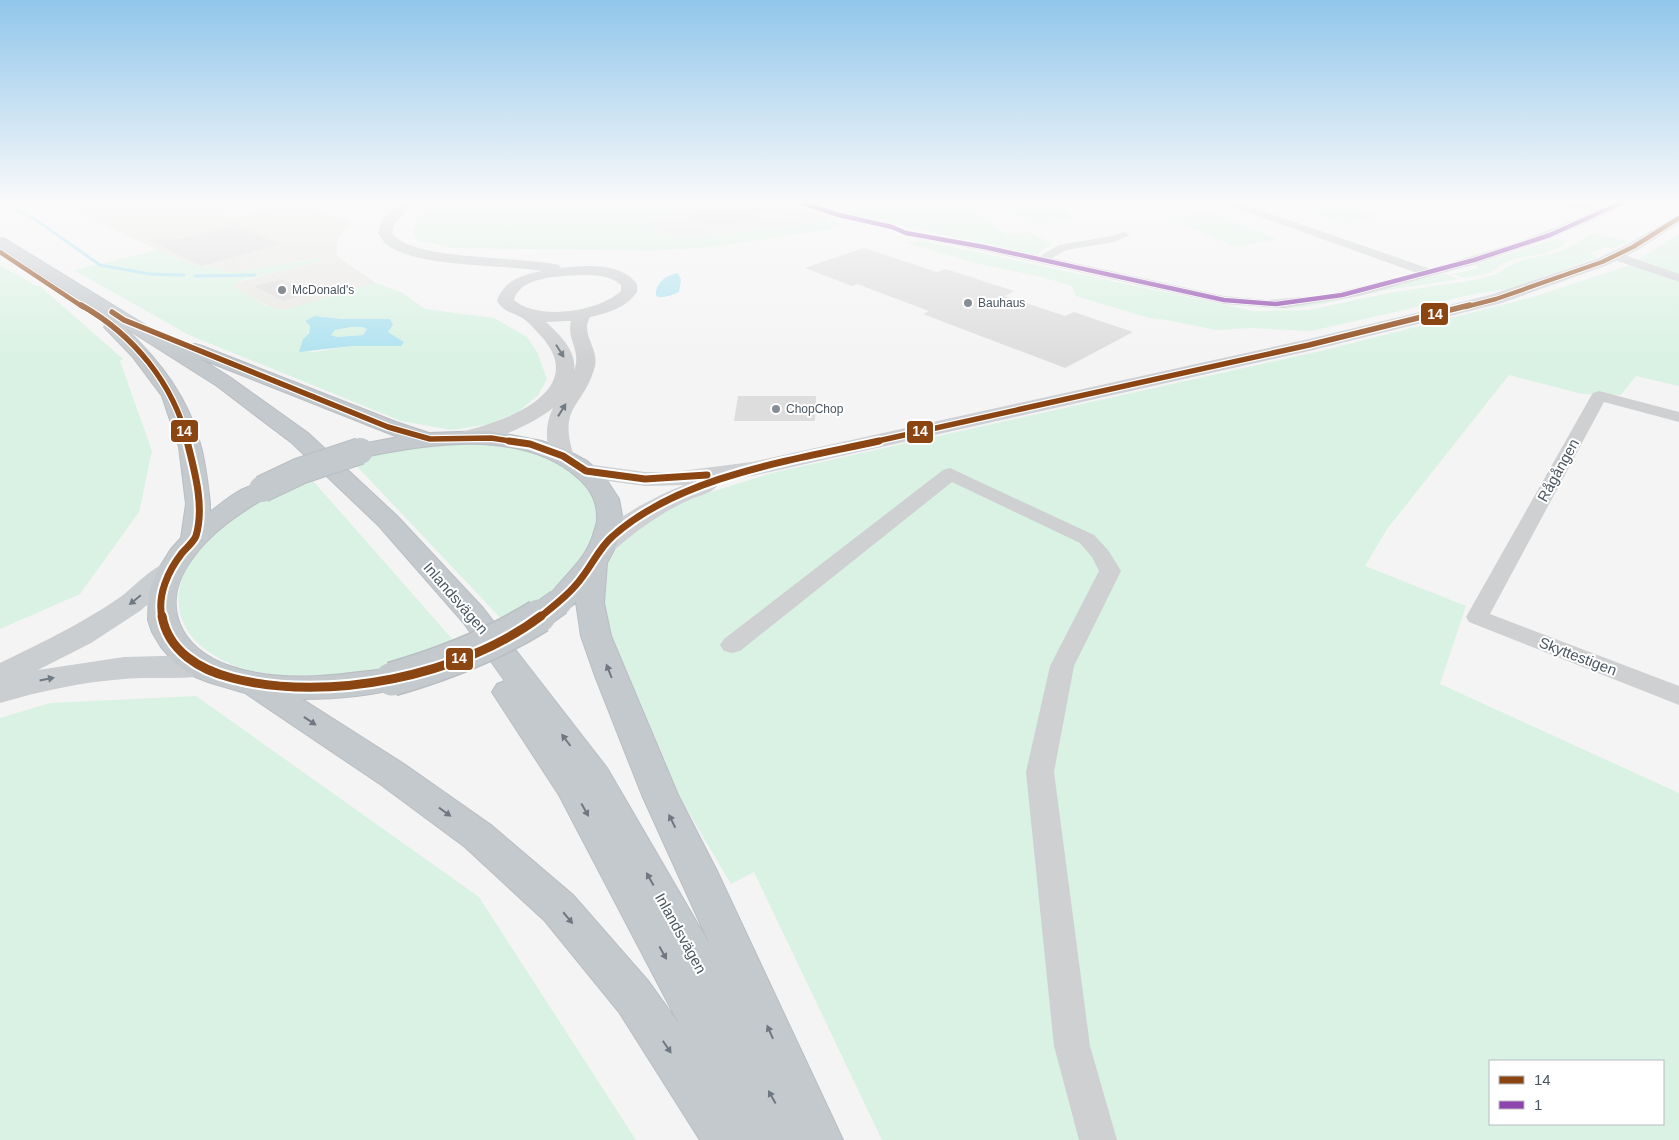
<svg xmlns="http://www.w3.org/2000/svg" width="1679" height="1140" font-family="Arial,sans-serif">
  <style>
    .commercial { fill: #e8e7e3 }
    .education { fill: #e6e5e6 }
    .green { fill: #d9f2e3; fill-rule: evenodd }
    .water { fill: #aee2f0; fill-rule: evenodd }
    .lines { fill: none; stroke-linecap: round; stroke-linejoin: round }
    .stream { stroke: #aee2f0; stroke-width: 3 }
    .building { fill: #ddddde }
    .trunk-casing { stroke: #b9bec3; stroke-width: 2 }
    .minor { fill: #ced0d2; fill-rule: evenodd }
    .tertiary { fill: #ced0d2; fill-rule: evenodd }
    .secondary { fill: #ced0d4; fill-rule: evenodd }
    .primary { fill: #caced1; fill-rule: evenodd }
    .trunk { fill: #c4c9cd; fill-rule: evenodd }
    .trunk-bridge-far1-casing { stroke: #b9bec3; stroke-width: 28; stroke-linecap: butt }
    .trunk-bridge-casing { stroke: #b9bec3; stroke-width: 36; stroke-linecap: butt }
    .trunk-bridge-far1 { stroke: #c4c9cd; stroke-width: 26 }
    .trunk-bridge { stroke: #c4c9cd; stroke-width: 33 }
    .bus-1-far3-casing { stroke: #fff; stroke-width: 6 }
    .bus-1-far2-casing { stroke: #fff; stroke-width: 8 }
    .bus-1-far1-casing { stroke: #fff; stroke-width: 11 }
    .bus-1-casing { stroke: #fff; stroke-width: 13 }
    .bus-2-casing { stroke: #fff; stroke-width: 6 }
    .bus-1-far3 { stroke: #8b4513; stroke-width: 4.5 }
    .bus-1-far2 { stroke: #8b4513; stroke-width: 5.5 }
    .bus-1-far1 { stroke: #8b4513; stroke-width: 7 }
    .bus-1 { stroke: #8b4513; stroke-width: 9 }
    .bus-2 { stroke: #8e44ad; stroke-width: 4.5 }
    .oneway { fill: #727b83 }
    .oneway2 { fill: #707a83 }
    .oneway3 { fill: #6f7881 }
    .poi-dot { fill: #868d94; stroke: #fff; stroke-width: 2 }
    .labels { text-anchor: middle; dominant-baseline: central; stroke-width: 4; stroke-linejoin: round; paint-order: stroke }
    .far-poi-label { font-size: 12px; fill: #4a5661; stroke: #fff; text-anchor: start }
    .street-label { font-size: 15px; fill: #4a5661; stroke: #fff }
    .line-badge { stroke: #fff; stroke-width: 2 }
    .badge-label { font-size: 14px; text-anchor: middle; font-weight: bold; fill: #fff }
  </style>
  <rect width="100%" height="100%" fill="#f4f4f4"/>
  <!-- commercial -->
  <path class="commercial" d="M 58,202 L 269,202 L 220,212 L 231,218 L 298,203 L 351,222 L 337,239 L 337,256 L 376,283 L 323,298 L 312,303 L 284,310 L 276,309 L 246,295 L 234,287 L 235,283 L 320,261 L 310,259 L 229,273 L 217,267 L 200,268 L 158,250 Z"/>
  <!-- education -->
  <path class="education" d="M 667,202 L 782,202 L 832,219 L 796,227 L 668,245 L 615,214 Z"/>
  <!-- green -->
  <path class="green" d="M 433,202 L 596,202 L 611,209 L 642,202 L 689,202 L 679,213 L 647,223 L 678,239 L 796,226 L 821,219 L 844,224 L 832,229 L 713,247 L 651,251 L 451,248 L 417,240 L 412,231 L 418,217 Z
    M 836,202 L 970,202 L 976,214 L 1007,234 L 1030,232 L 1052,244 L 1036,255 L 856,216 L 823,206 Z
    M 1277,202 L 1333,202 L 1379,216 L 1346,224 Z
    M 1050,204 L 1078,219 L 1032,225 L 1006,209 Z
    M 1208,212 L 1278,239 L 1237,247 L 1169,219 Z
    M 1591,233 L 1628,241 L 1612,249 L 1605,247 L 1590,253 L 1597,257 L 1508,289 L 1479,293 L 1311,331 L 1250,328 L 1216,330 L 1167,320 L 1149,318 L 1076,296 L 1072,286 L 1042,277 L 971,262 L 903,242 L 923,241 L 1254,311 L 1309,310 L 1388,293 L 1469,281 L 1497,274 L 1508,266 L 1527,259 L 1558,252 L 1574,245 Z
    M 1679,234 L 1679,275 L 1639,259 Z
    M 1555,239 L 1568,241 L 1560,247 L 1544,254 L 1517,258 L 1502,264 L 1490,273 L 1465,278 L 1453,274 L 1479,268 L 1475,265 Z
    M 158,250 L 200,268 L 217,267 L 229,273 L 320,258 L 321,261 L 243,280 L 235,283 L 234,287 L 267,306 L 284,310 L 376,283 L 403,293 L 425,309 L 494,318 L 527,337 L 537,352 L 547,379 L 538,395 L 518,412 L 489,424 L 452,430 L 401,421 L 189,335 L 74,270 ZM 321,316 L 330,319 L 390,319 L 388,332 L 400,346 L 353,346 L 313,352 L 300,350 C 302,340 308,335 310,326 L 305,322 Z
    M 0,265 L 36,286 L 40,286 L 123,359 L 120,361 L 152,451 L 139,512 L 80,594 L 0,629 Z
    M 1630,265 L 1679,282 L 1679,386 L 1636,376 L 1621,395 L 1582,394 L 1509,375 L 1387,529 L 1365,566 L 1466,606 L 1440,684 L 1679,793 L 1679,1140 L 882,1140 L 754,872 L 731,884 L 673,786 L 604,637 L 599,602 L 611,552 L 669,505 L 772,473 L 1325,350 L 1533,297 ZM 1490,1061 L 1663,1061 L 1663,1124 L 1490,1124 Z
    M 1444,274 L 1459,279 L 1387,290 L 1312,306 L 1286,309 L 1225,304 L 1112,279 L 1181,294 L 1291,307 Z
    M 351,327 L 362,327 L 367,329 L 363,335 L 337,337 L 330,335 L 335,330 Z
    M 460,442 L 510,445 L 551,457 L 581,476 L 598,503 L 598,535 L 577,572 L 509,627 L 350,459 L 378,452 Z
    M 307,474 L 461,649 C 438,656 413,666 389,670 C 355,676 317,680 283,676 C 192,668 137,604 217,530 C 242,507 276,492 307,474 Z
    M 196,696 L 479,897 L 636,1140 L 0,1140 L 0,718 L 50,703 Z"/>
  <!-- water -->
  <path class="water" d="M 678,273 L 681,280 L 679,292 C 672,295 663,299 656,296 C 655,283 666,275 678,273 Z
    M 315,316 L 341,319 L 390,319 L 393,325 L 388,332 L 404,342 L 401,346 L 353,346 L 299,352 L 303,339 L 309,333 L 310,326 L 305,321 ZM 351,327 L 362,327 L 367,329 L 363,335 L 337,337 L 331,335 L 335,330 Z"/>
  <g class="lines">
    <!-- stream -->
    <path class="stream" d="M 2,202 L 36,220 L 100,265 L 150,274 L 184,275
      M 195,276 L 255,275"/>
  </g>
  <!-- building -->
  <path class="building" d="M 736,202 L 783,202 L 784,208 L 754,215 L 760,217 L 717,228 L 685,214 Z
    M 236,225 L 281,244 L 201,266 L 149,240 L 181,239 Z
    M 864,248 L 937,272 L 946,269 L 1014,291 L 1005,296 L 1065,316 L 1074,312 L 1133,332 L 1065,368 L 923,314 L 929,311 L 857,284 L 852,286 L 805,268 Z
    M 282,279 L 310,293 L 283,301 L 254,286 Z
    M 738,396 L 816,396 L 815,421 L 734,421 Z"/>
  <g class="lines">
    <defs>
      <path id="trunk" d="M 0,238 L 5,239 L 186,350 L 188,346 L 195,344 L 202,346 L 396,422 L 429,433 L 489,431 L 542,441 L 566,450 L 587,461 L 604,476 L 619,499 L 623,521 L 616,546 L 607,563 L 604,603 L 611,636 L 678,795 L 717,871 L 843,1140 L 700,1140 L 619,1012 L 545,921 L 465,847 L 380,784 L 245,693 L 208,682 L 193,676 L 174,662 L 161,647 L 152,632 L 148,620 L 149,592 L 156,573 L 171,549 L 181,538 L 186,504 L 179,447 L 162,396 L 132,356 L 104,327 L 107,323 L 116,322 L 0,249 ZM 124,327 L 217,386 L 292,443 L 379,526 L 463,622 L 505,681 L 497,684 L 492,692 L 559,795 L 679,1024 L 649,982 L 573,895 L 491,825 L 404,764 L 302,699 C 335,699 371,696 403,687 L 408,679 L 403,671 L 392,668 C 340,675 281,684 230,666 C 179,649 159,604 192,559 C 211,531 242,512 271,494 L 274,489 L 271,484 C 249,479 226,500 210,512 L 210,504 C 208,485 206,466 201,447 C 189,398 160,361 124,327 ZM 201,359 L 398,437 L 352,446 L 349,451 L 352,456 L 360,458 C 426,444 521,428 577,477 C 590,488 598,502 597,520 C 597,525 594,530 593,535 C 584,564 560,578 545,602 L 549,609 C 561,612 567,611 576,602 L 581,636 L 595,676 L 642,795 L 710,945 L 607,768 L 483,608 L 397,516 L 308,433 L 231,378 Z"/>
    </defs>
    <!-- trunk casing -->
    <use href="#trunk" class="trunk-casing"/>
    <!-- minor -->
    <path class="minor" d="M 795,202 L 810,202 L 823,208 L 818,211 Z
      M 1237,202 L 1430,269 L 1521,241 L 1594,212 L 1556,204 L 1555,202 L 1575,202 L 1604,208 L 1615,202 L 1628,202 L 1603,216 L 1554,237 L 1479,263 L 1359,296 L 1284,308 L 1224,304 L 984,251 L 906,236 L 900,233 L 906,230 L 1040,256 L 1059,245 L 1112,236 L 1124,232 L 1130,235 L 1114,242 L 1066,250 L 1052,258 L 1224,296 L 1267,300 L 1326,295 L 1417,273 L 1233,207 L 1232,205 L 1233,203 Z
      M 1616,252 L 1679,274 L 1679,282 L 1612,259 L 1610,256 L 1612,253 Z
      M 1599,391 L 1679,412 L 1679,422 L 1604,402 L 1490,614 L 1679,686 L 1679,705 L 1469,622 L 1466,617 L 1591,396 L 1593,393 Z
      M 950,468 L 1094,535 L 1108,550 L 1121,571 L 1074,666 L 1054,772 L 1090,1046 L 1117,1140 L 1079,1140 L 1054,1046 L 1026,772 L 1050,666 L 1099,571 L 1092,557 L 1080,543 L 952,482 L 740,651 L 732,653 L 724,651 L 720,645 L 724,639 L 943,470 Z"/>
    <!-- tertiary -->
    <path class="tertiary" d="M 401,202 L 414,202 L 394,224 L 392,233 C 411,261 524,256 559,265 L 561,268 C 585,265 621,262 637,284 L 637,292 C 626,308 608,313 590,317 C 580,334 599,348 595,366 C 584,408 557,405 574,456 L 571,461 L 563,463 L 555,461 C 544,445 545,424 553,408 C 535,423 485,447 461,442 L 458,437 L 461,432 C 503,422 591,392 541,336 C 536,331 531,324 525,320 C 515,312 505,314 497,301 C 504,280 522,275 542,271 C 502,264 419,268 387,245 C 383,242 381,237 378,233 L 382,220 ZM 581,275 C 595,275 610,275 621,285 L 621,291 C 598,312 538,321 514,300 C 520,276 561,276 581,275 ZM 567,321 L 571,321 C 566,340 582,350 574,371 C 577,351 560,335 546,322 Z"/>
    <!-- secondary -->
    <path class="secondary" d="M 1679,214 L 1679,224 L 1638,250 L 1608,265 L 1502,303 L 1309,351 L 752,476 L 715,481 L 718,485 C 712,493 701,495 691,499 C 662,512 637,530 613,551 L 604,553 L 595,551 L 591,545 C 608,520 656,496 684,485 L 645,486 L 586,478 L 578,476 L 574,471 L 578,466 L 586,464 L 645,472 L 673,472 L 752,462 L 1309,339 L 1490,295 L 1596,259 L 1628,244 Z"/>
    <!-- primary -->
    <path class="primary" d="M 172,561 L 182,563 L 186,569 L 182,575 L 140,611 L 91,643 L 38,670 L 124,657 L 200,655 L 211,658 L 216,666 L 211,674 C 187,681 150,676 124,679 C 82,682 41,691 0,703 L 0,663 C 41,643 81,624 119,598 C 136,586 151,566 172,561 Z"/>
    <!-- trunk -->
    <use href="#trunk" class="trunk"/>
    <defs>
      <path id="trunk-bridge-far1" d="M 262,489 L 300,471 L 360,451
        M 537,618 L 559,602"/>
      <path id="trunk-bridge" d="M 392,679 C 444,664 493,645 539,616"/>
    </defs>
    <!-- trunk-bridge-far1 casing -->
    <use href="#trunk-bridge-far1" class="trunk-bridge-far1-casing"/>
    <!-- trunk-bridge casing -->
    <use href="#trunk-bridge" class="trunk-bridge-casing"/>
    <!-- trunk-bridge-far1 -->
    <use href="#trunk-bridge-far1" class="trunk-bridge-far1"/>
    <!-- trunk-bridge -->
    <use href="#trunk-bridge" class="trunk-bridge"/>
    <defs>
      <path id="bus-1-far3" d="M 0,252 L 83,307
        M 1465,307 L 1496,299 L 1602,262 L 1633,247 L 1679,218"/>
      <path id="bus-1-far2" d="M 81,305 C 134,335 173,383 188,442
        M 112,312 L 124,320 L 388,427 L 430,439 L 491,438 L 517,442
        M 873,442 L 1309,345 L 1470,305"/>
      <path id="bus-1-far1" d="M 509,441 L 530,444 L 563,456 L 586,471 L 645,479 L 707,475
        M 162,618 C 157,595 168,571 182,553 C 186,548 193,543 196,536 C 205,506 194,469 187,441
        M 539,618 C 555,605 572,592 583,576 C 593,563 600,547 613,536 C 680,476 793,460 879,441"/>
      <path id="bus-1" d="M 162,616 C 168,651 200,670 232,678 C 327,703 462,676 541,616"/>
      <path id="bus-2" d="M 800,202 L 839,215 L 892,227 L 906,233 L 984,247 L 1224,300 L 1276,304 L 1342,295 L 1474,260 L 1550,235 L 1623,202"/>
    </defs>
    <!-- bus-1-far3 casing -->
    <use href="#bus-1-far3" class="bus-1-far3-casing"/>
    <!-- bus-1-far2 casing -->
    <use href="#bus-1-far2" class="bus-1-far2-casing"/>
    <!-- bus-1-far1 casing -->
    <use href="#bus-1-far1" class="bus-1-far1-casing"/>
    <!-- bus-1 casing -->
    <use href="#bus-1" class="bus-1-casing"/>
    <!-- bus-2 casing -->
    <use href="#bus-2" class="bus-2-casing"/>
    <!-- bus-1-far3 -->
    <use href="#bus-1-far3" class="bus-1-far3"/>
    <!-- bus-1-far2 -->
    <use href="#bus-1-far2" class="bus-1-far2"/>
    <!-- bus-1-far1 -->
    <use href="#bus-1-far1" class="bus-1-far1"/>
    <!-- bus-1 -->
    <use href="#bus-1" class="bus-1"/>
    <!-- bus-2 -->
    <use href="#bus-2" class="bus-2"/>
  </g>
  <!-- one-way arrows -->
  <defs><path id="oneway-solid" d="M-6-.8H1V-3.2L6.5 0L1 3.2V.8H-6Z" transform="scale(1.25)"/></defs>
  <g class="oneway">
    <use href="#oneway-solid" transform="translate(560 351) rotate(58)"/>
    <use href="#oneway-solid" transform="translate(562 410) rotate(-58)"/>
  </g>
  <g class="oneway2">
    <use href="#oneway-solid" transform="translate(135 600) rotate(141)"/>
    <use href="#oneway-solid" transform="translate(47 679) rotate(-11)"/>
  </g>
  <g class="oneway3">
    <use href="#oneway-solid" transform="translate(609 671) rotate(-111)"/>
    <use href="#oneway-solid" transform="translate(310 721) rotate(34)"/>
    <use href="#oneway-solid" transform="translate(566 740) rotate(-127)"/>
    <use href="#oneway-solid" transform="translate(585 810) rotate(61)"/>
    <use href="#oneway-solid" transform="translate(445 812) rotate(36)"/>
    <use href="#oneway-solid" transform="translate(672 821) rotate(-116)"/>
    <use href="#oneway-solid" transform="translate(650 879) rotate(-119)"/>
    <use href="#oneway-solid" transform="translate(568 918) rotate(50)"/>
    <use href="#oneway-solid" transform="translate(663 953) rotate(61)"/>
    <use href="#oneway-solid" transform="translate(770 1032) rotate(-114)"/>
    <use href="#oneway-solid" transform="translate(667 1047) rotate(56)"/>
    <use href="#oneway-solid" transform="translate(772 1097) rotate(-119)"/>
  </g>
  <!-- sky -->
  <linearGradient id="sky" x2="0" y2="1"><stop stop-color="#91c6eb"/><stop offset="0.56" stop-color="#fafafa"/><stop offset="1" stop-color="#fafafa" stop-opacity="0"/></linearGradient>
  <rect width="1679" height="361" fill="url(#sky)"/>
  <!-- markers -->
  <g class="poi-dot">
    <circle cx="282" cy="290" r="5"/>
    <circle cx="968" cy="303" r="5"/>
    <circle cx="776" cy="409" r="5"/>
  </g>
  <g class="labels">
    <!-- far-poi labels -->
    <g class="far-poi-label">
      <text x="292" y="290">McDonald's</text>
      <text x="978" y="303">Bauhaus</text>
      <text x="786" y="409">ChopChop</text>
    </g>
    <!-- street labels -->
    <g class="street-label">
      <text transform="translate(1558 470) rotate(-61)">Rågången</text>
      <text transform="translate(456 598) rotate(49)">Inlandsvägen</text>
      <text transform="translate(1578 656) rotate(21)">Skyttestigen</text>
      <text transform="translate(681 933) rotate(61)">Inlandsvägen</text>
    </g>
  </g>
  <g class="line-badge">
    <rect x="1420" y="302" width="29" height="24" rx="5" fill="#8b4513"/>
    <rect x="170" y="419" width="29" height="24" rx="5" fill="#8b4513"/>
    <rect x="906" y="420" width="28" height="24" rx="5" fill="#8b4513"/>
    <rect x="445" y="647" width="29" height="24" rx="5" fill="#8b4513"/>
  </g>
  <g class="badge-label">
    <text x="1435" y="319">14</text>
    <text x="184" y="436">14</text>
    <text x="920" y="436">14</text>
    <text x="459" y="663">14</text>
  </g>
  <!-- legend -->
  <rect x="1489" y="1060" width="175" height="65" fill="#ffffff" stroke="#b7bbc0"/>
  <rect x="1499" y="1076" width="25" height="8" fill="#8b4513" stroke="#b7bbc0"/>
  <text x="1534" y="1085" font-size="15" fill="#4a5661">14</text>
  <rect x="1499" y="1101" width="25" height="8" fill="#8e44ad" stroke="#b7bbc0"/>
  <text x="1534" y="1110" font-size="15" fill="#4a5661">1</text>
</svg>
